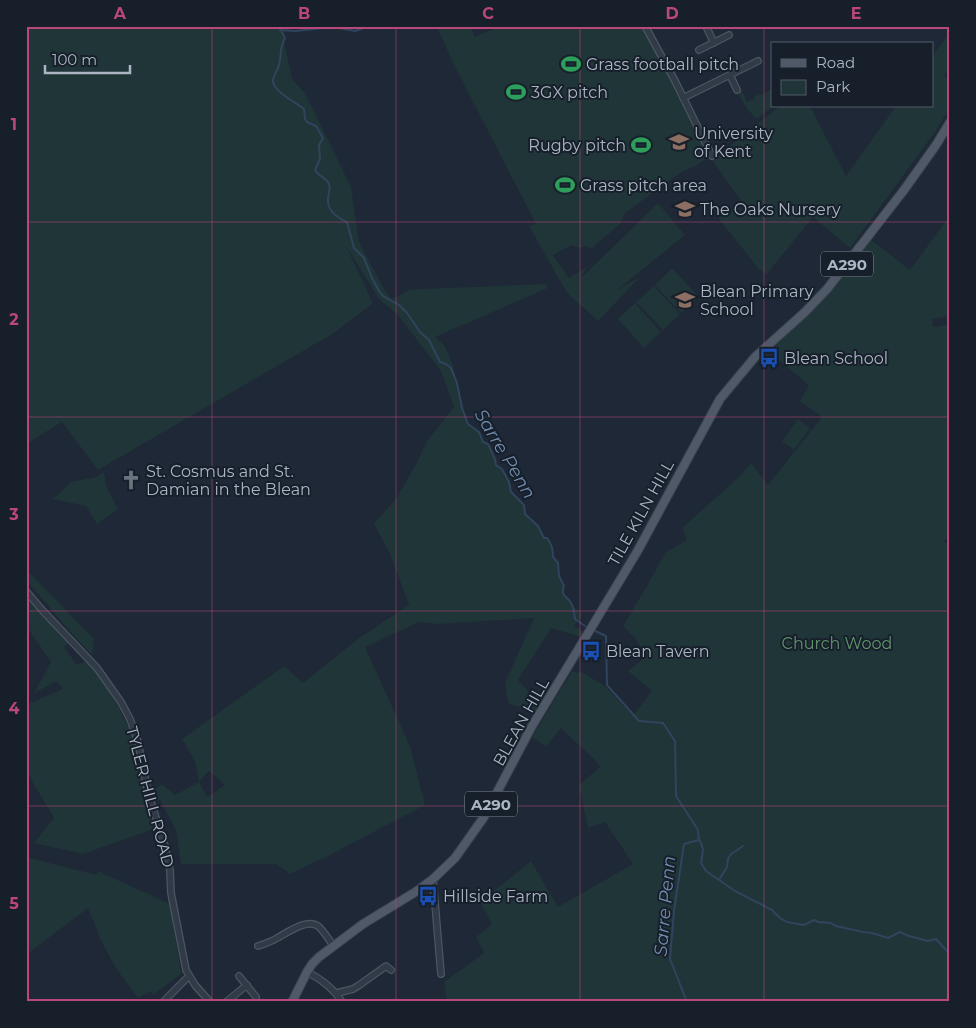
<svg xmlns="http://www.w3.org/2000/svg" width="976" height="1028" font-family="Montserrat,sans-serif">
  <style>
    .green { fill: #203537; fill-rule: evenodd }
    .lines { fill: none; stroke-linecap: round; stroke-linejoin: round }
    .stream { stroke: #30445e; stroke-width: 2 }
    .minor-casing { stroke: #4c5562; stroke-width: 8 }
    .major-casing { stroke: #3b4350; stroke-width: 10 }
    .minor { stroke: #313a47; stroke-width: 5.5 }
    .major { stroke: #4f5967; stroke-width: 8 }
    .grid { fill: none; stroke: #bb477a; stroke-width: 1; stroke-opacity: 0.55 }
    .labels { text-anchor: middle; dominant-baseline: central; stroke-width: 4; stroke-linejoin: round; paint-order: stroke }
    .shield { fill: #171f2b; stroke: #7f8896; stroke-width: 1 }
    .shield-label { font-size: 15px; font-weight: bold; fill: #abb5c4 }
    .poi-label { font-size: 16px; fill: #abb5c4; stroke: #171f2b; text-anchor: start }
    .street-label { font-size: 16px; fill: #abb5c4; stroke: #171f2b }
    .park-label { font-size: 16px; fill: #62956d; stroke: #171f2b }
    .water-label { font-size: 18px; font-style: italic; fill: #718cae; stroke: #171f2b }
    .neatline { fill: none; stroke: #bb477a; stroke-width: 2 }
    .grid-label { font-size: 16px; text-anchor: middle; font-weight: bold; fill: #bb477a }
  </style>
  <rect width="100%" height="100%" fill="#1e2836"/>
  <!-- green -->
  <path class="green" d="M 26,26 L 281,26 L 292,79 L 305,93 L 351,187 L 359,242 L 385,291 L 392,299 L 410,290 L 422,289 L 546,284 L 548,288 L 435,337 L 445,346 L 453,366 L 462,408 L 468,424 L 479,432 L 483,442 L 488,444 L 495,459 L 496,465 L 502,469 L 509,482 L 511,492 L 524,505 L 525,514 L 538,526 L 544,538 L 547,538 C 552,545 553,549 553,557 L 558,563 L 559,576 L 564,586 L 563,590 L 563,594 L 582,615 L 574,626 L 584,632 L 581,637 L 551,628 L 518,680 L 539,704 L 534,713 L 508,703 L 505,683 L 534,618 L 438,624 L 419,622 L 365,647 L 410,746 L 425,805 L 330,855 L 290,874 L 276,864 L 181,864 L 176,830 L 160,800 L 155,802 L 151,791 L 162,784 L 175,795 L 199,782 L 195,761 L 182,739 L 284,666 L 303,683 L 359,638 L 409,605 L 390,554 L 374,524 L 395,500 L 414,468 L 427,441 L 454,407 L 441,371 L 397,314 L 379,299 L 346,246 L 373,303 L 334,333 L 98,470 L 62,422 L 26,444 ZM 209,771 L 225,785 L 207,797 L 199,782 Z
    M 437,26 L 470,26 L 475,37 L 500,26 L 641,26 L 647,35 L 706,150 L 706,157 L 704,160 L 696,166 L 683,171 L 625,213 L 620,224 L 591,249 L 587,246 L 579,248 L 572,245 L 553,255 L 569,278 L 587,267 L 581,278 L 658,203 L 685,235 L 617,290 L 640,277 L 598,321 L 567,293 L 529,226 L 536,224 L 452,61 Z
    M 950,32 L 950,69 L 944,76 L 950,79 L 950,108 L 933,135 L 850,248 L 813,217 L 766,275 L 758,268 L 718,218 L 733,210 L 738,218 L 748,211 L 712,160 L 780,106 L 810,106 L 846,176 L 896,106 L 932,106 L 932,57 Z
    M 772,89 L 773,106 L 757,119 L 747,109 L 738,93 L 742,91 L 747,102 L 755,98 L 754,96 L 758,95 L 760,93 L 761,95 Z
    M 948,218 L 950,218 L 950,316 L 932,319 L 933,327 L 950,324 L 950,534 L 944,542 L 950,543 L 950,1002 L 447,1002 L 444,982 L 484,953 L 476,937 L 492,924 L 480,902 L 531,861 L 558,907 L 633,864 L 605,822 L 588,828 L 579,785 L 600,767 L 598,763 L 561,728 L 546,747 L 532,737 L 572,671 L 578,673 L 580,671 L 605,686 L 633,716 L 652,691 L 628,671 L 647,656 L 634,637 L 623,626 L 648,584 L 666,552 L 687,540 L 682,528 L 739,477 L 751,463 L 768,485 L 822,417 L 800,401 L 809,385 L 769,352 L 799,323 L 870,239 L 910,270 Z
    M 672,268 L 699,297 L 681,313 L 655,285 Z
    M 654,286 L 680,314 L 663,330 L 636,302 Z
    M 635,303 L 661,332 L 644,348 L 618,319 Z
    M 798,419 L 810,428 L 794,450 L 782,441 Z
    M 104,472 L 106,486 L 118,509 L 97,524 L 86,506 L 53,499 L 71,482 L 96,477 Z
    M 26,569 L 94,639 L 92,655 L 74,636 L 26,580 Z
    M 26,595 L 70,642 L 64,647 L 77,665 L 86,661 L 98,674 L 113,695 L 135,742 L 139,770 L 154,829 L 83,854 L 34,843 L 54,818 L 26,771 L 26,717 L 30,703 L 63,689 L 57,681 L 34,693 L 51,662 L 26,626 Z
    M 26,857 L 97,875 L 98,871 L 170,904 L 181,974 L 153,995 L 151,991 L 138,998 L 115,967 L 100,938 L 88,908 L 26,955 Z"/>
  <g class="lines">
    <!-- stream -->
    <path class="stream" d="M 279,26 L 285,38 C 279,49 282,53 279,65 C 278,70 274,74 273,80 C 272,91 297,103 304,109 L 305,119 L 307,122 L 316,126 L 323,138 L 319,145 L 320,159 L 315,170 C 318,176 326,177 329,184 C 331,189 328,194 328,199 C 327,211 338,218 347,222 L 354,248 L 364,258 L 372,278 L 379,291 L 383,296 L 399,305 L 407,313 L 420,332 L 429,340 L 440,362 L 446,364 L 451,368 L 457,383 L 462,408 L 468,424 L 479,432 L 483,442 L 488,444 L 495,459 L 496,465 L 502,469 L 509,482 L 511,492 L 524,505 L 525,514 L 538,526 L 544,538 L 547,538 C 552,545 553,549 553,557 L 558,563 L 559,576 L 564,586 C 560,598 569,596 572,605 C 574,609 574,614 575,619 L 585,626
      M 280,30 L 295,31 L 333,27 L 355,31 L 369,26
      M 595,631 L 606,636 L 607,685 L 639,721 L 663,723 L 675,741 L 676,796 L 698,830 L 699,840 L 701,843 L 703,850 L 701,863 L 706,871 L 735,891 L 772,910 L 780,918 L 787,922 L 804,925 L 814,920 L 818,922 L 831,923 L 836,926 L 863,932 L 872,933 L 888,938 L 900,932 L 909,936 L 928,941 L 936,939 L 947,951 L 950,952
      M 719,880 L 727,867 L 728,859 L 731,854 L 743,846
      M 687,1002 L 670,959 L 674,911 L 684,844 L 699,840"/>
    <defs>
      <path id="minor" d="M 645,26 L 675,81 L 712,156
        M 706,26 L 714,43
        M 699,50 L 729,35
        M 730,75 L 737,90
        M 683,98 L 758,61
        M 26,591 L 43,611 L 97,668 L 121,702 L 130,719 L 138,742 L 148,793 L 165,846 L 170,870 L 171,893 L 186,970 L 195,985 L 210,1002
        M 433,879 L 441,974
        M 258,946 C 264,944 271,942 277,938 C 287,933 307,918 318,926 C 324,931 328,939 333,945
        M 307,972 C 321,979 334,989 342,1002
        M 239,976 L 256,997
        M 337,993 L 353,989 L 358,986 L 386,966 L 391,970
        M 163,1002 L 189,976
        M 226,1002 L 247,985"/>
      <path id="major" d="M 292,1002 L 307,972 L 312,964 L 319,957 L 363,924 L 417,891 L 433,879 L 455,858 L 484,817 L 532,726 L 637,552 L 720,399 L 755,357 L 805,312 L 827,289 L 904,190 L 936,145 L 950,122"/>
    </defs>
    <!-- minor casing -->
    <use href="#minor" class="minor-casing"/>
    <!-- major casing -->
    <use href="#major" class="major-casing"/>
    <!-- minor -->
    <use href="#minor" class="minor"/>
    <!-- major -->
    <use href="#major" class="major"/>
  </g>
  <!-- grid -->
  <path class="grid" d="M 212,26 L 212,1002M 396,26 L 396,1002M 580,26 L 580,1002M 764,26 L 764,1002M 26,222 L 950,222M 26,417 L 950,417M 26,611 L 950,611M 26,806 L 950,806"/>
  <!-- icons -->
  <defs>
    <symbol id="stadium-bare" viewBox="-9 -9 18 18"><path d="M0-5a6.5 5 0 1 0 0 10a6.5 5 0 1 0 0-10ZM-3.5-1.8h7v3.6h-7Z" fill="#2e9e5b" stroke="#171f2b" stroke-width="2.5" paint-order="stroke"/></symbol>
    <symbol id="university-bare" viewBox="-9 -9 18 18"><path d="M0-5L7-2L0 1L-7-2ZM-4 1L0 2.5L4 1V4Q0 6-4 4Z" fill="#8d6e63" stroke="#171f2b" stroke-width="2.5" paint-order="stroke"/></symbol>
    <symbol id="school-bare" viewBox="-9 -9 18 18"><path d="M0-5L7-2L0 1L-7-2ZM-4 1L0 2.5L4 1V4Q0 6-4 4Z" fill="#8d6e63" stroke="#171f2b" stroke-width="2.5" paint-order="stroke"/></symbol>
    <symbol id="bus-bare" viewBox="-9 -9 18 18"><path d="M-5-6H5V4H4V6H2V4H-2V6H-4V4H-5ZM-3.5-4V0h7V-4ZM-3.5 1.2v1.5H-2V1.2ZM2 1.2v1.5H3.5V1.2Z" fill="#1a4fb4" stroke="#171f2b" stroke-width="2.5" paint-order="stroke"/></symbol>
    <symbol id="church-bare" viewBox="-9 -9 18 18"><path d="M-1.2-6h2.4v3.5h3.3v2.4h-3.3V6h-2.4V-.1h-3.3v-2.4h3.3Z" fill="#6b7280" stroke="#171f2b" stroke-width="2.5" paint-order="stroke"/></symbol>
  </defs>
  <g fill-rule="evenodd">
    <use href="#stadium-bare" x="557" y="50" width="28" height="28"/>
    <use href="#stadium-bare" x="502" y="78" width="28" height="28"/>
    <use href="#university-bare" x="665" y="128" width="28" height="28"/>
    <use href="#stadium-bare" x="627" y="131" width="28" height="28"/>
    <use href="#stadium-bare" x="551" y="171" width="28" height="28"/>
    <use href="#school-bare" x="671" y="195" width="28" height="28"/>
    <use href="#school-bare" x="671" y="286" width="28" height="28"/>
    <use href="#bus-bare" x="755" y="344" width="28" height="28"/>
    <use href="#church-bare" x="117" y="466" width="28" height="28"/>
    <use href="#bus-bare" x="577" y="637" width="28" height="28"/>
    <use href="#bus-bare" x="414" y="882" width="28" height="28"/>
  </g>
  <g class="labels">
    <!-- shield labels -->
    <g class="shield">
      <rect x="821" y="251.5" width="52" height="25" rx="4"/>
      <rect x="465" y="791.5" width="52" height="25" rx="4"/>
    </g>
    <g class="shield-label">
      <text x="847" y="264">A290</text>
      <text x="491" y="804">A290</text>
    </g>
    <!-- poi labels -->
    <g class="poi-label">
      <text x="586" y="64">Grass football pitch</text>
      <text x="531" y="92">3GX pitch</text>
      <text x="694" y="133">University<tspan x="694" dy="18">of Kent</tspan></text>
      <text x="626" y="145" text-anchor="end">Rugby pitch</text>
      <text x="580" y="185">Grass pitch area</text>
      <text x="700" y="209">The Oaks Nursery</text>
      <text x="700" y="291">Blean Primary<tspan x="700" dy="18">School</tspan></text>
      <text x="784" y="358">Blean School</text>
      <text x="146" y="471">St. Cosmus and St.<tspan x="146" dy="18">Damian in the Blean</tspan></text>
      <text x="606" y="651">Blean Tavern</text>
      <text x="443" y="896">Hillside Farm</text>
    </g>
    <!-- street labels -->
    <g class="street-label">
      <text transform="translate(641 513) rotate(-61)">TILE KILN HILL</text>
      <text transform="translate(521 722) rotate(-61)">BLEAN HILL</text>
      <text transform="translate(150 797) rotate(75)">TYLER HILL ROAD</text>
    </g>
    <!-- park labels -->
    <g class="park-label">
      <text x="837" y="643">Church Wood</text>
    </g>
    <!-- water labels -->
    <g class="water-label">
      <text transform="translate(505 454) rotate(59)">Sarre Penn</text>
      <text transform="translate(665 906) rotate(-85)">Sarre Penn</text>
    </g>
  </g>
  <!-- border -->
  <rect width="976" height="1028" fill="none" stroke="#171f2b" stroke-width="55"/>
  <!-- legend -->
  <rect x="771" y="42" width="162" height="65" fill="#171f2b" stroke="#525b68"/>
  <rect x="781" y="59" width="25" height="8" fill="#4f5967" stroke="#525b68"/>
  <text x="816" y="68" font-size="15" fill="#abb5c4">Road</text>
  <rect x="781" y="80" width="25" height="15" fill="#203537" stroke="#525b68"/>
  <text x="816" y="92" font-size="15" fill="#abb5c4">Park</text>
  <!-- scale -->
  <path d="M45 65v8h85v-8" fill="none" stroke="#abb5c4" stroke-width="2.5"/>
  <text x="52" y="65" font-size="15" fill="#abb5c4" stroke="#171f2b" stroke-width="4" paint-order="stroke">100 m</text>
  <rect x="28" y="28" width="920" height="972" class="neatline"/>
  <g class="grid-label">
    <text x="120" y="19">A</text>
    <text x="304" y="19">B</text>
    <text x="488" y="19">C</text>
    <text x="672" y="19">D</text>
    <text x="856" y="19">E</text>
    <text x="14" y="130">1</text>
    <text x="14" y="325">2</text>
    <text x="14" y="520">3</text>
    <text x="14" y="714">4</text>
    <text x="14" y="909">5</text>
  </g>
</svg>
